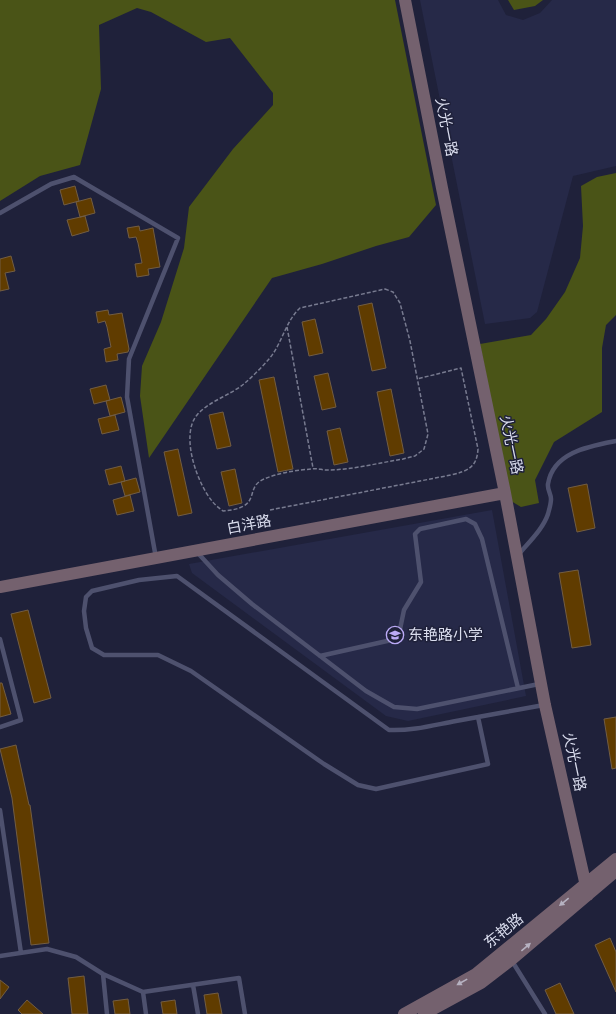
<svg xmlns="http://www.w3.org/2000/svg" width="616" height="1014" font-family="'Sofia Sans Condensed','Noto Sans SC',sans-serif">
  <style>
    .built { fill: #262948 }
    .forest { fill: #4a5417 }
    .building { fill: #603c00; stroke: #725d43 }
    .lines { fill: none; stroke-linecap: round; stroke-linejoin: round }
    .path { stroke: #787b90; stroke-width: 1.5; stroke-dasharray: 4 2; stroke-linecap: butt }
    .lane { stroke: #4e516e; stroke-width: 4.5 }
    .secondary { stroke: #74616e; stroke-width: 12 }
    .oneway { fill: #b6b2c1 }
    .labels { text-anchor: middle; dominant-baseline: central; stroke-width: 3; stroke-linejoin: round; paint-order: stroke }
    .street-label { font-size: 15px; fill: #daddee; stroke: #1f213a }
    .poi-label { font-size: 15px; fill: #daddee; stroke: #1f213a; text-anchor: start }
  </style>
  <rect width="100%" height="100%" fill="#1f213a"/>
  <!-- built -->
  <path class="built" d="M 420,0 L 498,0 L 506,15 L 523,20 L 540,13 L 552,0 L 616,0 L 616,166 L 573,176 L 537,312 L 530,318 L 485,324 Z
    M 492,510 L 526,696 L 408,721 L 386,716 L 192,573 L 189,564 Z"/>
  <!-- forest -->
  <path class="forest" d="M 0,0 L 395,0 L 436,205 L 409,237 L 376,246 L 322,264 L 272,278 L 149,458 L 140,396 L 142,366 L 161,322 L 184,248 L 189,207 L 233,149 L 273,105 L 273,93 L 230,38 L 206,42 L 151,12 L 137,8 L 99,25 L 101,89 L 80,165 L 40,176 L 0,201 Z
    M 508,0 L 543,0 L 535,6 L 514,10 Z
    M 616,173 L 616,315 L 606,325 L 602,348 L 602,412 L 554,442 L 535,480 L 539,503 L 521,507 L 511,501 L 480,344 L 531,335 L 546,319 L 565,292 L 580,258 L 583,226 L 581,186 L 597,177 Z"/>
  <!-- building -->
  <path class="building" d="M 75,186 L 79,201 L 64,205 L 60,190 Z
    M 91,198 L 95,213 L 80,217 L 76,202 Z
    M 85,216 L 89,231 L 72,236 L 67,220 Z
    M 139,226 L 140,231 L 153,228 L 160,267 L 148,269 L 149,275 L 137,277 L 135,264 L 142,263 L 138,243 L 136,237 L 129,238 L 127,228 Z
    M 11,256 L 15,271 L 5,273 L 9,289 L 0,291 L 0,259 Z
    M 372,303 L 386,368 L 372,371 L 358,306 Z
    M 108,310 L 109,315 L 122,313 L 129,349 L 128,352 L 117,354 L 118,360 L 106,362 L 104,349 L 111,347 L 107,327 L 105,321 L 98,323 L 96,312 Z
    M 315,319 L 323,353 L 309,356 L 302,322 Z
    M 328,373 L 336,407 L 322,410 L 314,376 Z
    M 274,377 L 293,469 L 278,472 L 259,380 Z
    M 106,385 L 110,400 L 94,404 L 90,389 Z
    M 391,389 L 404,453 L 390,456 L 377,392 Z
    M 121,397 L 125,412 L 110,416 L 106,401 Z
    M 223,412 L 231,446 L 217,449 L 209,415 Z
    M 115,415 L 119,430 L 102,434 L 98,419 Z
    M 340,428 L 348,462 L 334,465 L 327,431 Z
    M 178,449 L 192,513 L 178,516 L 164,452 Z
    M 121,466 L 125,481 L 109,485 L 105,470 Z
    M 235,469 L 242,503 L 229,506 L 221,472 Z
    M 136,478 L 140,492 L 125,496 L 121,482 Z
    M 587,484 L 595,528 L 577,532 L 568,488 Z
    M 130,495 L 134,511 L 117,515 L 113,500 Z
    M 578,570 L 591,645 L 572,648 L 559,573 Z
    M 28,610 L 51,698 L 34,703 L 11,614 Z
    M 0,683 L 2,683 L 11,714 L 0,717 Z
    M 616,717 L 616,768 L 612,769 L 604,719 Z
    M 16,745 L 29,805 L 30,805 L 49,943 L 31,945 L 12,798 L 0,749 Z
    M 610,938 L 616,952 L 616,992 L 595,945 Z
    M 84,976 L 88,1014 L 72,1014 L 68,978 Z
    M 0,980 L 9,987 L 0,999 Z
    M 560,983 L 574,1014 L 556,1014 L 545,990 Z
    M 218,993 L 222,1014 L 207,1014 L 204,995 Z
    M 128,999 L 130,1014 L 115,1014 L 113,1001 Z
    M 27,1000 L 43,1014 L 22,1014 L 18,1010 Z
    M 175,1000 L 177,1014 L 163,1014 L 161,1002 Z"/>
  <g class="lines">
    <!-- path -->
    <path class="path" d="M 385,289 L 393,292 L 400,303 L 410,341 L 428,434 L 424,449 L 415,456 L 403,459 C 378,463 352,470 327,470 C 322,470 317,468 312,469 C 297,470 278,473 264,479 C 243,488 264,508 223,511 C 219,508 215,505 212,501 C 197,483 180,435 197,415 C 209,401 231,395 245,383 C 253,376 262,367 269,359 C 282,344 285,322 300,308 Z
      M 287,327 L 313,468
      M 270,510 L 451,475 C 468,471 477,467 478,449 L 461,368 L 417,379"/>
    <!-- lane -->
    <path class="lane" d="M 0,213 L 51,184 L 74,177 L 178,238 L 129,359 L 127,397 L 156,558
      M 196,551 L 218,575 L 252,604 L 366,691 L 394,707 L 417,709 L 539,684
      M 519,554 C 529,542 543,529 548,514 C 549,510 551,504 551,499 C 551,494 547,489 548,484 C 553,452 590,446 616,441
      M 0,639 L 21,720 L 0,727
      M 320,656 L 396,639 L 399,634 L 404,610 L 421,582 L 415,534 L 420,529 L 466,519 L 475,524 L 482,539 L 518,688
      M 478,717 L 488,764 L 376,789 L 358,785 L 324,764 L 191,671 L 158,655 L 104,655 L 92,648 L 86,628 L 84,611 L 86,597 L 92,591 L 139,580 L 177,576 L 389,730 C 413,731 434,725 456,721 C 485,716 515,710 544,705
      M 0,810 L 21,953
      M 0,956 L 47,949 L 76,957 L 103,974 L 143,992 L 239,978 L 245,1014
      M 512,961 L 545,1014
      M 103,974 L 107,1014
      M 193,985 L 198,1014
      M 143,992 L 146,1014"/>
    <!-- secondary -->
    <path class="secondary" d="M 405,0 L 442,188 L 505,493 L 545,705 L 588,895
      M 0,587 L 505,493
      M 404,1014 L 476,974 L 616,859
      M 424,1014 L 481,983 L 511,960 L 616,871"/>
  </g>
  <!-- one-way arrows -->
  <defs><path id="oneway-solid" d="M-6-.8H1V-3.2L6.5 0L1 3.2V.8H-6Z"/></defs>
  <g class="oneway">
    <use href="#oneway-solid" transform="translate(564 902) rotate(141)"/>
    <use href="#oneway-solid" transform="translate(526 947) rotate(-40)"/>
    <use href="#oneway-solid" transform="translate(462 982) rotate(151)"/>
  </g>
  <!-- icons -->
  <defs>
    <symbol id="school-ring" viewBox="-11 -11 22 22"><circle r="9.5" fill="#1f213a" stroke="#bbaaf6" stroke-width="1.5"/><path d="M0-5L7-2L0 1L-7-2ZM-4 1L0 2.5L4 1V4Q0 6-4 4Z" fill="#bbaaf6"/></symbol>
  </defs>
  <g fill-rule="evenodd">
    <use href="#school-ring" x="385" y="625" width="20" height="20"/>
  </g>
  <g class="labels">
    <!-- street labels -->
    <g class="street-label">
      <text transform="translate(446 127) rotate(79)">火光一路</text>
      <text transform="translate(511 445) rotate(78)">火光一路</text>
      <text transform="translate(249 525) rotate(-11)">白洋路</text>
      <text transform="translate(574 762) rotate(78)">火光一路</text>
      <text transform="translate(504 931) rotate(-39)">东艳路</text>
    </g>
    <!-- poi labels -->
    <g class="poi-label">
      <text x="408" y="635">东艳路小学</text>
    </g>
  </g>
</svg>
